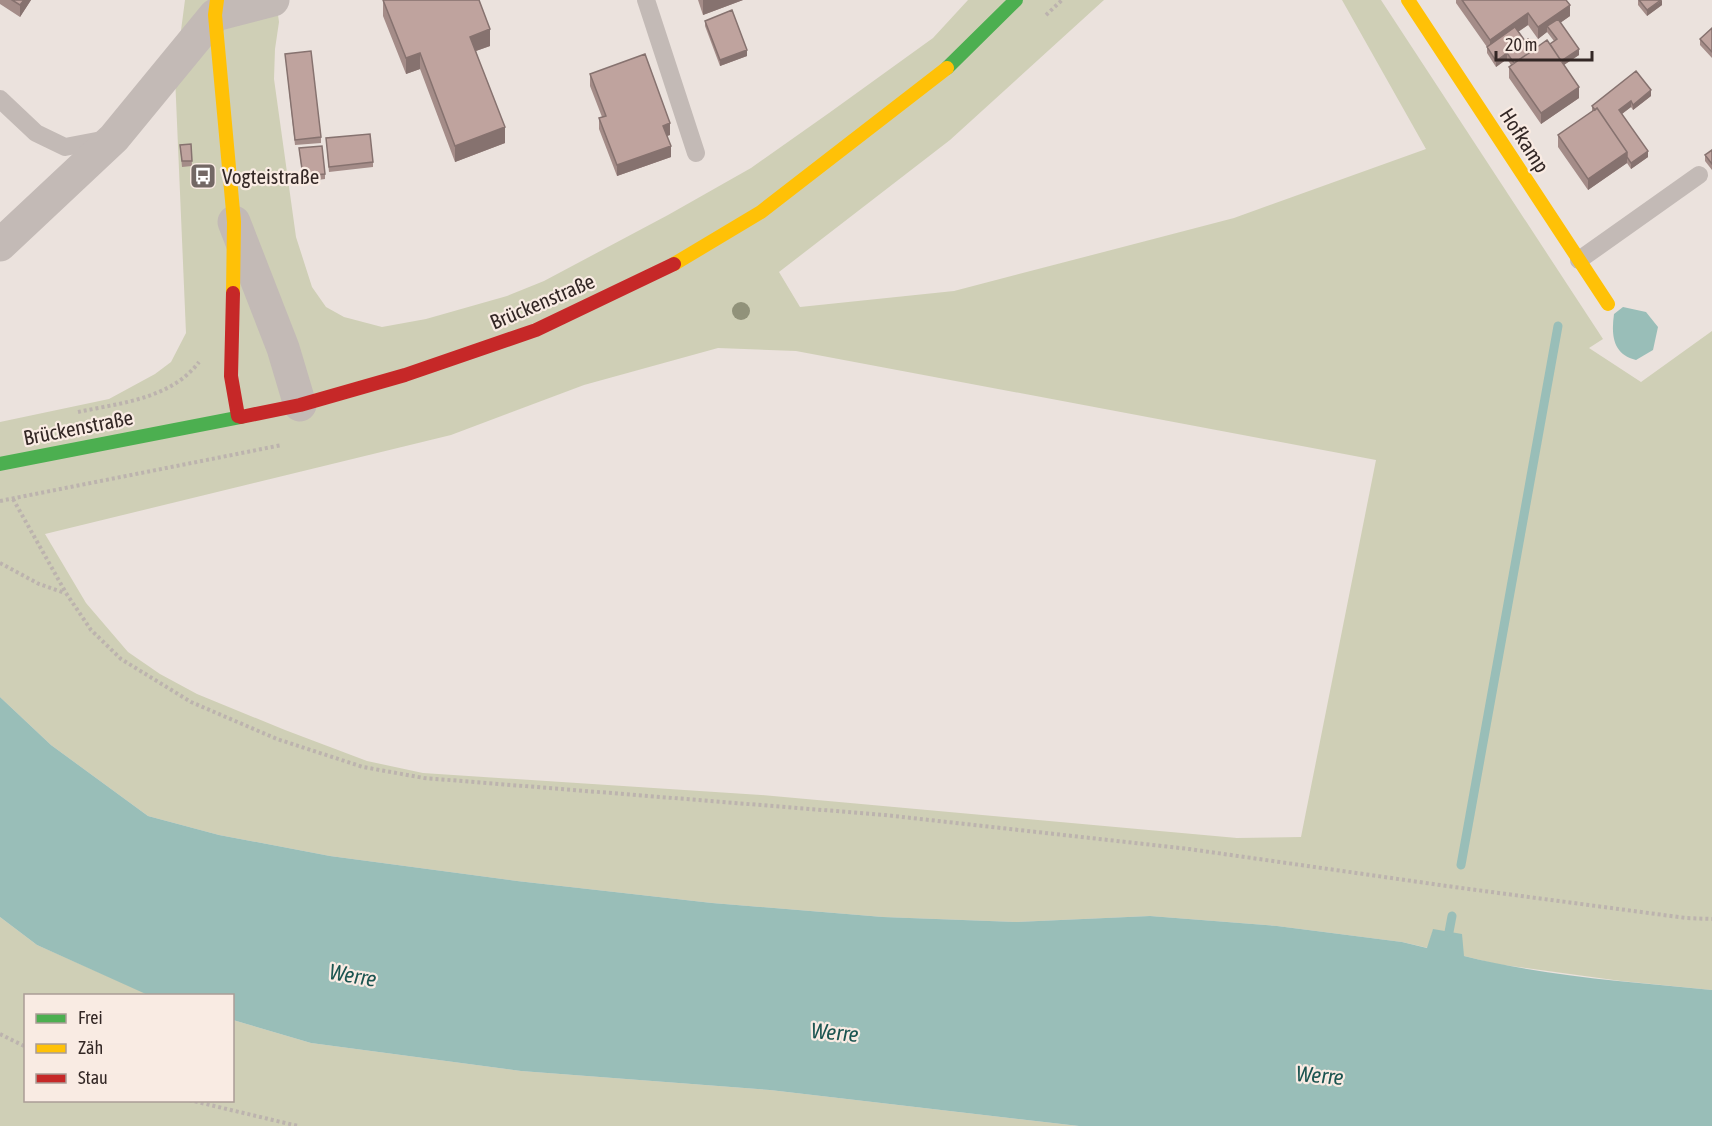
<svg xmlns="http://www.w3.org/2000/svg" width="1712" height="1126" font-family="'Asap Condensed',sans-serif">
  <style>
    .green { fill: #cfcfb6; fill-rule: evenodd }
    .water { fill: #99beb8 }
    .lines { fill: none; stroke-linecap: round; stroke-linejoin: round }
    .stream { stroke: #99beb8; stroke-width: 9 }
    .path { stroke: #bcb3ae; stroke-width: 4; stroke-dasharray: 3 3; stroke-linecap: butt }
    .lane { stroke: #c3bab6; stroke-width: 18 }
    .street { stroke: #c3bab6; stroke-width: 33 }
    .fast { stroke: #4caf50; stroke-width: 14 }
    .slow { stroke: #ffc107; stroke-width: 14 }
    .jam { stroke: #c62828; stroke-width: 14 }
    .tree { fill: #91927a }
    .wall { fill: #a48c88; fill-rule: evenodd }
    .shaded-wall { fill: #86726f }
    .building { fill: #bfa39e; stroke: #86726f; stroke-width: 1.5 }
    .labels { text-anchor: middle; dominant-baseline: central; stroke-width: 4.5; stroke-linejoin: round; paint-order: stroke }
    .street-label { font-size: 21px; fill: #332725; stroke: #f9ebe3 }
    .poi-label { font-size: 21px; fill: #332725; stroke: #f9ebe3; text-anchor: start }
    .water-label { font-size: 22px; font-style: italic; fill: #1b5450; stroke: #f9ebe3 }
  </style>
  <rect width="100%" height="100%" fill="#ebe2dd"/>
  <!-- green -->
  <path class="green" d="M 185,0 L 276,0 L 279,22 L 275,49 L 274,79 L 296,237 L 312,287 L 326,307 L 344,317 L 382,327 L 426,319 L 507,296 L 544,281 L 668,215 L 751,168 L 829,113 L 933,38 L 968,0 L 1104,0 L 950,140 L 779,272 L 800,307 L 954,291 L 1234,218 L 1426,149 L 1342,0 L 1381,0 L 1603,339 L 1589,348 L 1641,382 L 1712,331 L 1712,990 L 1621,981 L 1496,964 L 1464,956 L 1433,930 L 1428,948 L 1402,942 L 1277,926 L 1150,916 L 1016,922 L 883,917 L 712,903 L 517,881 L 330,856 L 219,835 L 148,816 L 51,745 L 0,697 L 0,422 L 109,399 L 155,374 L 171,362 L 186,333 L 175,76 ZM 718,348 L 796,351 L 1376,460 L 1301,837 L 1237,838 L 761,795 L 423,773 L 367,761 L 285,730 L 197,694 L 160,674 L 128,652 L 86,603 L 45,534 L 451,435 L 584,385 Z
    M 0,917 L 37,945 L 150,995 L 26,996 L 26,1100 L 232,1100 L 233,1020 L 311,1043 L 521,1071 L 770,1090 L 1079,1126 L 0,1126 Z"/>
  <!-- water -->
  <path class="water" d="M 1623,307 L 1646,312 L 1658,327 L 1653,350 L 1636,360 C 1613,354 1611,336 1614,314 Z
    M 0,697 L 51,745 L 148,816 L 219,835 L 330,856 L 517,881 L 712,903 L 883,917 L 1016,922 L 1150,916 L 1277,926 L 1402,942 L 1427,948 L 1433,929 L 1462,934 L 1464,956 C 1544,976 1630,982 1712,990 L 1712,1126 L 1079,1126 L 770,1090 L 521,1071 L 311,1043 L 233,1020 L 232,996 L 148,995 L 37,945 L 0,917 Z"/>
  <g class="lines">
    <!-- stream -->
    <path class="stream" d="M 1461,865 L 1558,326
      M 1449,932 L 1452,916"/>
    <!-- path -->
    <path class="path" d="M 1046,15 L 1062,0
      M 78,412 C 120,403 171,399 199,362
      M 13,499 L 66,593 L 91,630 L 121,659 L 191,702 L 277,739 L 363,767 L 424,778 L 885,815 L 1189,849 L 1454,887 L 1686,918 L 1712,919
      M 0,501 L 282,445
      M 0,563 L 39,584 L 65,593
      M 0,1034 L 26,1047
      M 189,1100 L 298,1126"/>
    <!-- lane -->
    <path class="lane" d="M 646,0 L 696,153
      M 0,99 L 36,133 L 65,147 L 107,139
      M 1579,260 L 1699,175"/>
    <!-- street -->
    <path class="street" d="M 234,222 L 283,348 L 300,405
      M 0,245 L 114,138 L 215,15 L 273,0"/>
    <!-- fast -->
    <path class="fast" d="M 947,68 L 1016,0
      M 0,464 L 241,417"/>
    <!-- slow -->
    <path class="slow" d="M 217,0 L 215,15 L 234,222 L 233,293
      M 1408,0 L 1608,304
      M 674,264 L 761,212 L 947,68"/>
    <!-- jam -->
    <path class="jam" d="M 233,293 L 231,376 L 238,416
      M 241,417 L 300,405 L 405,375 L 536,330 L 674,264"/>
  </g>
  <!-- trees -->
  <circle class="tree" cx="741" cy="311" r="9"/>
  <!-- wall -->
  <path class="wall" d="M 0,0 L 31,0 L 20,17 L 0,4 Z
    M 383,0 L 490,46 L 476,51 L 505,143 L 455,162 L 420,69 L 406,74 L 383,16 Z
    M 698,0 L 743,0 L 703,15 Z
    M 1456,0 L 1566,0 L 1570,16 L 1560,23 L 1579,55 L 1564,65 L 1579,98 L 1541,124 L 1509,78 L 1509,67 L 1511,65 L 1507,59 L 1496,67 L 1487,53 L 1487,47 L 1456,3 ZM 1528,25 L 1538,39 L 1547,32 L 1554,41 L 1550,44 L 1535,49 L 1525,41 L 1518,32 Z
    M 1638,0 L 1662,5 L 1647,16 L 1638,5 Z
    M 705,21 L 747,56 L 720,66 L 705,26 Z
    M 1712,28 L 1712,58 L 1700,45 L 1700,39 Z
    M 285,54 L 321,137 L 321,143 L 295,145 Z
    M 590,74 L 670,135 L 667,136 L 671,157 L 617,176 L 599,129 L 599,118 L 602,117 L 590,86 Z
    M 1651,96 L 1633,110 L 1631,107 L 1622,114 L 1648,157 L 1631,169 L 1627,163 L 1588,190 L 1558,147 L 1558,135 L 1592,112 L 1592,106 Z
    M 326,138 L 373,162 L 373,167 L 329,172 Z
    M 191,144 L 192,166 L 182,167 L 180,145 Z
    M 299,148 L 325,174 L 325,179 L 303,182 Z
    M 1712,150 L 1712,170 L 1705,161 L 1705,155 Z"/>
  <!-- shaded-wall -->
  <path class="shaded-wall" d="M 24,0 L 31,0 L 20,17 L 20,5 Z
    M 703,0 L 743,0 L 703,15 Z
    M 1662,0 L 1662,5 L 1647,16 L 1647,10 Z
    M 1570,5 L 1570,16 L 1550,30 L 1547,26 L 1547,32 L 1538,39 L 1538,27 Z
    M 1528,13 L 1528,25 L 1490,51 L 1490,40 Z
    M 490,29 L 490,46 L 470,53 L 470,37 Z
    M 1579,49 L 1579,55 L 1559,68 L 1559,63 Z
    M 747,50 L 747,56 L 720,66 L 720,60 Z
    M 420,53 L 420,69 L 406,74 L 406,58 Z
    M 1507,53 L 1507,59 L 1496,67 L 1496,61 Z
    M 1579,87 L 1579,98 L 1541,124 L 1541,113 Z
    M 1651,90 L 1651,96 L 1633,110 L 1633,105 Z
    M 1631,101 L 1631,107 L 1619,116 L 1619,110 Z
    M 670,123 L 670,135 L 663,137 L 663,126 Z
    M 505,127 L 505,143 L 455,162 L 455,146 Z
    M 671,146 L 671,157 L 617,176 L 617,165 Z
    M 1648,151 L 1648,157 L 1631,169 L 1631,163 Z
    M 1627,152 L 1627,163 L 1588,190 L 1588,179 Z"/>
  <!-- building -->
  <path class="building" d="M 12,0 L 24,0 L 20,5 Z
    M 383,0 L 479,0 L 490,29 L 470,37 L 505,127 L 455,146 L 420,53 L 406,58 Z
    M 1462,0 L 1566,0 L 1570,5 L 1538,27 L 1528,13 L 1490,40 Z
    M 1639,0 L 1661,0 L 1647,10 Z
    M 732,10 L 747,50 L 720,60 L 705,21 Z
    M 1558,19 L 1579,49 L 1561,61 L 1550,44 L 1557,39 L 1547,26 Z
    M 1515,27 L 1525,41 L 1528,39 L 1535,49 L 1514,63 L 1507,53 L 1496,61 L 1487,47 Z
    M 1712,28 L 1712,52 L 1700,39 Z
    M 1547,40 L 1579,87 L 1541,113 L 1509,67 Z
    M 311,51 L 321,137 L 295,140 L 285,54 Z
    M 645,54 L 670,123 L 663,126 L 671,146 L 617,165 L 599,118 L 606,116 L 590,74 Z
    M 1636,71 L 1651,90 L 1633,105 L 1631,101 L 1619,110 L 1648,151 L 1631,163 L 1627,157 L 1627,152 L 1597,108 L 1595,110 L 1592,106 Z
    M 1597,108 L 1627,152 L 1588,179 L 1558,135 Z
    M 370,134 L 373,162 L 329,167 L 326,138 Z
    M 191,144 L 192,161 L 182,161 L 180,145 Z
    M 322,146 L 325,174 L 303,176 L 299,148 Z
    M 1712,150 L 1712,164 L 1705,155 Z"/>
  <!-- icons -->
  <defs>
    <symbol id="bus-square" viewBox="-11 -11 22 22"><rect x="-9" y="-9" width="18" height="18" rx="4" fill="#736865" stroke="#f9ebe3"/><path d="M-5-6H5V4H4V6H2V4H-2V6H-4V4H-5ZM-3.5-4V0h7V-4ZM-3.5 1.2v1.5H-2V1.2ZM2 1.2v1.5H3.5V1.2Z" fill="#fff"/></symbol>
  </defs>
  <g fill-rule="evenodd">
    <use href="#bus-square" x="188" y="161" width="30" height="30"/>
  </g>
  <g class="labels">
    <!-- street labels -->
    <g class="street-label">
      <text transform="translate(1525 140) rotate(57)">Hofkamp</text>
      <text transform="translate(542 301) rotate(-23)">Brückenstraße</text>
      <text transform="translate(78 427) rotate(-11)">Brückenstraße</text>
    </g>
    <!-- poi labels -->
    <g class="poi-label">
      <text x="222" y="176">Vogteistraße</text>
    </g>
    <!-- water labels -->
    <g class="water-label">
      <text transform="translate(353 975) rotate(10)">Werre</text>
      <text transform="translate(835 1032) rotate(5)">Werre</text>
      <text transform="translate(1320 1075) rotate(5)">Werre</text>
    </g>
  </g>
  <!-- legend -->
  <rect x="24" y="994" width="210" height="108" fill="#f9ebe3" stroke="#aa9d97" stroke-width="1.5"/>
  <rect x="36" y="1014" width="30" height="9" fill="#4caf50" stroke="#aa9d97" stroke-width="1.5"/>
  <text x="78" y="1024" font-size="18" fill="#332725">Frei</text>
  <rect x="36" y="1044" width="30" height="9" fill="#ffc107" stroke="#aa9d97" stroke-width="1.5"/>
  <text x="78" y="1054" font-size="18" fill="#332725">Zäh</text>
  <rect x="36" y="1074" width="30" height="9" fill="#c62828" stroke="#aa9d97" stroke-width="1.5"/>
  <text x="78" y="1084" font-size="18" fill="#332725">Stau</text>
  <!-- scale -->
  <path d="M1496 51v9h96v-9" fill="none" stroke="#332725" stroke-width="3"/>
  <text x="1505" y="51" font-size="18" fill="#332725" stroke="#f9ebe3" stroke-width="4.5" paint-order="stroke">20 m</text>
</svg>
